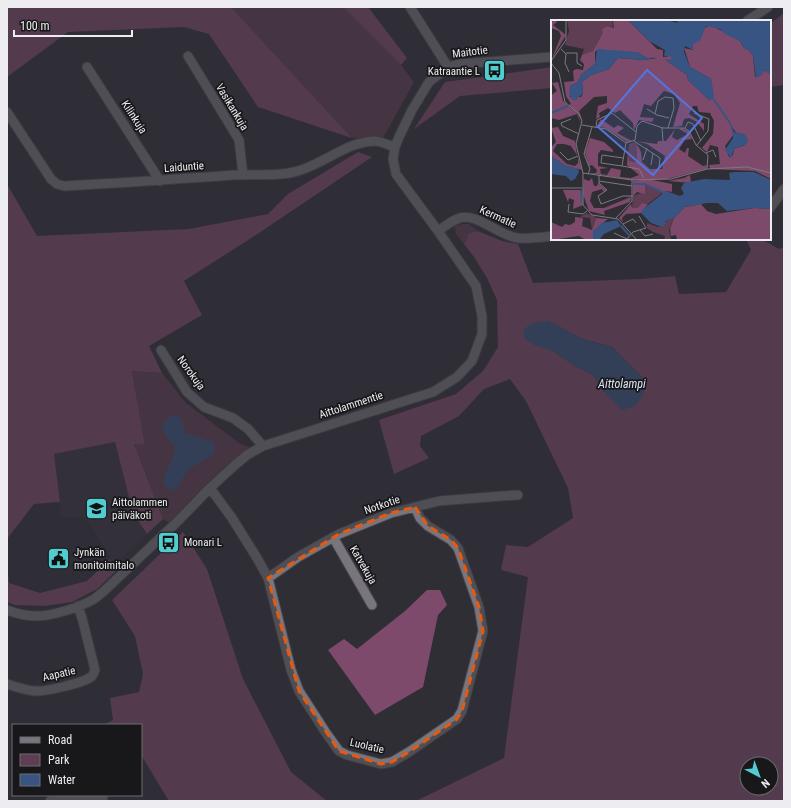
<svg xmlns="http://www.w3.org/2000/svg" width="791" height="808" font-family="'Roboto Condensed',sans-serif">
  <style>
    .built { fill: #393441 }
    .green { fill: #5f3d52 }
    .forest { fill: #7e4a6b; fill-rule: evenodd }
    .water { fill: #385482 }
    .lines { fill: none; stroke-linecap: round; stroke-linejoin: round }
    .minor-casing { stroke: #4b494f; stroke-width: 11 }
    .minor { stroke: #78757d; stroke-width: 9 }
    .marked { fill: none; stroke: #e8590c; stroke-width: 3; stroke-dasharray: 8 5; stroke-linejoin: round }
    .labels { text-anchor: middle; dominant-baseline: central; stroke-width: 3.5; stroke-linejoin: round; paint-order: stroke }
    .street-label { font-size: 11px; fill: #edecf0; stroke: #18171a }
    .poi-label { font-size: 11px; fill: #edecf0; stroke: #18171a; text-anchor: start }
    .water-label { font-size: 12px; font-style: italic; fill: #d9e3f2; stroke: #18171a }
    .inset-river { fill: none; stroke: #385482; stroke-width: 2 }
    .inset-road { fill: none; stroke: #7c7a80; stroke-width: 1 }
    .view { fill: #5176de; fill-opacity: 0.15; stroke: #5176de; stroke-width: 2 }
    .inset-edge { fill: none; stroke: #edecf0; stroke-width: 2 }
  </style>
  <rect width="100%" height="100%" fill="#302e35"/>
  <!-- built -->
  <path class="built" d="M 115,442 L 133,513 L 147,534 L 115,565 L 86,517 L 60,517 L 60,502 L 54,454 Z"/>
  <!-- green -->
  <path class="green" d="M 231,7 L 343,7 L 401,65 L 414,82 L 383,138 L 352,138 Z
    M 462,224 L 469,224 L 478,231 L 469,233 L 464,244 L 456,234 L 455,226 Z
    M 132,371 L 162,373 L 186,403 L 239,443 L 251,448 L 169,522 L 163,519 L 134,444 L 145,445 Z"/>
  <!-- forest -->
  <path class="forest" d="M 7,7 L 231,7 L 352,138 L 258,107 L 209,34 L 184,27 L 68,32 L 7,77 Z
    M 343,7 L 368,7 L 407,58 L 401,65 Z
    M 784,13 L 784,85 L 770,87 L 770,24 Z
    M 552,67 L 552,88 L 460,96 L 414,129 L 445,82 Z
    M 358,152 L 372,157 L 259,233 L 184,281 L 202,315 L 149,346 L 162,373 L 132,371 L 145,445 L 134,444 L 163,519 L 147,534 L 133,513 L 115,442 L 54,454 L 60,502 L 34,504 L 7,539 L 7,184 L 37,236 L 189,229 L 268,214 L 288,194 Z
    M 478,231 L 502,241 L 518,244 L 533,283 L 640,279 L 675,276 L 679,294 L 726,292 L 751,250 L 747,241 C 761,236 768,243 779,249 L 784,247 L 784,801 L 416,801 L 504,758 L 528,577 L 501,570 L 506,545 L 528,547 L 573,518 L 568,488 L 526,401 L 510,379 L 484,389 L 459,416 L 421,436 L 420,446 L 429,458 L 394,474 L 379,420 L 456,394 L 483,371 L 498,347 L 497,300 L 487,278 L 474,257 L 464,244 L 469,233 ZM 547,321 L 562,328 L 580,338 L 612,347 L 645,380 L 607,395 L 592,374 L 575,366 L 553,351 ZM 747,764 L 771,764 L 771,788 L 747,788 Z
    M 183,532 L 207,569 L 243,679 L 291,772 L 327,801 L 169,801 L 141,755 L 141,725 L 104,725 L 113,720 L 110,698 L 139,692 L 143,674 L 135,636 L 112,600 Z
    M 110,559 L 117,570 L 97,589 L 72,602 L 44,606 L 15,605 L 7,602 L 7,561 L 9,583 L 40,593 L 87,581 Z
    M 427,590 L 440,590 L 447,605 L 438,615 L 423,687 L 375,715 L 328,650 L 344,639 L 357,649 L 405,611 Z"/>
  <!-- water -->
  <path class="water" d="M 547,321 L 562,328 L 580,338 L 612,347 L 645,380 L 643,395 L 635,406 L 622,410 L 607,395 L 592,374 L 575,366 L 553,351 L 536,346 L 525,339 L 523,330 L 532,323 Z
    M 172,415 L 178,415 L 182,421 L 185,433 L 214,442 L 215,450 L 211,456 L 190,468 L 182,479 L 178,487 L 173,490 L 167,488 L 163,482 C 166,470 173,460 175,448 C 167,434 154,429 172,415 Z"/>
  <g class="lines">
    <defs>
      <path id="minor" d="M 410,7 L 448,67
        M 747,21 L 768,7
        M 188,56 L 239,140 L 243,175
        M 87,67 L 160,181
        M 7,112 L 51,179 L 57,184 L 64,186 C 121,183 178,179 234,175 C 255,174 281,177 301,170 C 326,162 347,142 374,141 C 380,141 388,145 395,147
        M 770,208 L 784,189
        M 438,231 C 444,227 450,222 457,219 C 475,210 498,236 518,238 C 526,239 543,237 552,236
        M 161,350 L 187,392 L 204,407 L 233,418 L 248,429 L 263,446
        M 210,488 L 232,518 L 257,558 L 268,578 L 291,670 L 299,691 L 326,733 L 339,751 L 347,755 L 381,764 L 392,762 L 409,752 L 457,719 L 462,711 L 483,631 L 479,607 L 458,548 L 451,540 L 428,526 L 420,518 L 415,507
        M 333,537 L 372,605
        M 268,578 L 298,557 L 339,534 L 391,513 L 439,501 L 502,496 L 518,495
        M 7,610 C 17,614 27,616 37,616 C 52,616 81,607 94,599 C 97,597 100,594 103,592 L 178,521 L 210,488 L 235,465 L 247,455 L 263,446 L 433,392 L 457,377 L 472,361 L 482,334 L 482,316 L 476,286 L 438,231 L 396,174 L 393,159 L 395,147 L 399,137 L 412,110 L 429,82 L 448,67 L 459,64 L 552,57
        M 7,684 C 16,687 25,690 34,691 C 44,692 85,683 92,676 C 93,675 94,672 95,670 L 82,618 L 78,606
        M 50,801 L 103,798"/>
    </defs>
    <!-- minor casing -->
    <use href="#minor" class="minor-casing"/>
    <!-- minor -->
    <use href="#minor" class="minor"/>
  </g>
  <!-- marked area -->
  <path d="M0 0H791V808H0ZM 415,507 L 428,526 L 451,540 L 458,548 L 479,607 L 483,631 L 462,711 L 457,719 L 409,752 L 392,762 L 381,764 L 339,751 L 299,691 L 268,578 L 339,534 L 391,513 Z" fill="#302e35" fill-opacity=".55" fill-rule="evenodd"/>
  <path class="marked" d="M 415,507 L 428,526 L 451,540 L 458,548 L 479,607 L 483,631 L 462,711 L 457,719 L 409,752 L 392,762 L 381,764 L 339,751 L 299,691 L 268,578 L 339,534 L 391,513 Z"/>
  <!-- icons -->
  <defs>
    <symbol id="bus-square" viewBox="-11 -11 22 22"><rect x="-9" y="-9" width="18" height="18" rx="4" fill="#51ccd1" stroke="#18171a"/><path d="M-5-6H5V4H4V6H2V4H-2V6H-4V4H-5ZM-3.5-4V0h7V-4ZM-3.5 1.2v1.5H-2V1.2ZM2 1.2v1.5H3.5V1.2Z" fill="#111"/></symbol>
    <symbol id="school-square" viewBox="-11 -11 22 22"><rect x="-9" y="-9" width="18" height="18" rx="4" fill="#51ccd1" stroke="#18171a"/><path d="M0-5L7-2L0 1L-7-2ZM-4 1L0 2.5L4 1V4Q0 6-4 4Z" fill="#111"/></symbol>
    <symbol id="civic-square" viewBox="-11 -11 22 22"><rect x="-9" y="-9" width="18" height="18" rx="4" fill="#51ccd1" stroke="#18171a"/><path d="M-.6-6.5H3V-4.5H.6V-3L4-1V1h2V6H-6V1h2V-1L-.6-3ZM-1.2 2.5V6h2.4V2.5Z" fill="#111"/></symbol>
  </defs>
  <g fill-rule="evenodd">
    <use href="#bus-square" x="482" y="58" width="25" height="25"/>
    <use href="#school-square" x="84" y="496" width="25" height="25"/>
    <use href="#bus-square" x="156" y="530" width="25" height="25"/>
    <use href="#civic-square" x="46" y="546" width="25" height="25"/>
  </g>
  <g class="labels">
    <!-- street labels -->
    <g class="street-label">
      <text transform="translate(470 52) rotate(-7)">Maitotie</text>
      <text transform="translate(232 107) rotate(59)">Vasikankuja</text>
      <text transform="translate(134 117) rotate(57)">Kilinkuja</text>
      <text transform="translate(184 167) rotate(-4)">Laiduntie</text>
      <text transform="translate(498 217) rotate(24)">Kermatie</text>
      <text transform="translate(191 373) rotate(54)">Norokuja</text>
      <text transform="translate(351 405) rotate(-18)">Aittolammentie</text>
      <text transform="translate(382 505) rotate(-19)">Notkotie</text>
      <text transform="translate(363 565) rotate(60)">Katvekuja</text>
      <text transform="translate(59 674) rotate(-13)">Aapatie</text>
      <text transform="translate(367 746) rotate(13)">Luolatie</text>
    </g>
    <!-- poi labels -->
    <g class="poi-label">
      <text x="480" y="71" text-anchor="end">Katraantie L</text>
      <text x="112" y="502">Aittolammen<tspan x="112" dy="13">päiväkoti</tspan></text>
      <text x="184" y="542">Monari L</text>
      <text x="74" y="552">Jynkän<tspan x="74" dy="13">monitoimitalo</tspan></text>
    </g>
    <!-- water labels -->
    <g class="water-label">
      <text x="622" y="384">Aittolampi</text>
    </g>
  </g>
  <!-- overview -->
  <g transform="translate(551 20)">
    <rect width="220" height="220" fill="#302e35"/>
    <path d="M 16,0 L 61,0 L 62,7 L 58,6 L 40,35 L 31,35 L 33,29 L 14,25 L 18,11 ZM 84,122 L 86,124 L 86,142 L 78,141 L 78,124 ZM 94,164 L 109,170 L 110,174 L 97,184 L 91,183 L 86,188 L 81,188 L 82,176 L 94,171 ZM 36,193 L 45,197 L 41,210 L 39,198 L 29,197 ZM 123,198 L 118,210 L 120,219 L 113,220 L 114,216 L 102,212 L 96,208 L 96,203 L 107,207 L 115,204 L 114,201 Z" fill="#5f3d52"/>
    <path d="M 4,0 L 6,2 L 2,5 L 15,15 L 1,38 L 10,16 L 8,11 L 0,8 L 0,2 ZM 62,0 L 77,0 L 106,29 L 112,30 L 112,37 L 120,36 L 123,39 L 116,41 L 136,55 L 137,60 L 157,79 L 162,73 L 160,59 L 139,47 L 133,28 L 142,30 L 142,24 L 153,8 L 160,5 L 189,21 L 193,28 L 198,30 L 202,36 L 204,57 L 214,50 L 220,55 L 220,159 L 204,151 L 159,149 L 158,145 L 169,144 L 167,127 L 159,125 L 156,132 L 151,128 L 162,114 L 163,101 L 159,93 L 148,92 L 146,86 L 142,86 L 138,94 L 153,104 L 153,111 L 146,102 L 138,98 L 133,99 L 131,106 L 122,107 L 129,83 L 123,74 L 113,71 L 100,86 L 93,84 L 89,97 L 103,98 L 101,102 L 88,100 L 83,110 L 82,103 L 69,90 L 64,93 L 57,88 L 48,93 L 49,97 L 45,99 L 47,86 L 56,83 L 56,76 L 43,77 L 28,91 L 31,99 L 18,85 L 20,84 L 15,76 L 13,62 L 23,61 L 22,51 L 25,49 L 32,50 L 33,44 L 29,40 L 31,35 L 42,31 L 52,13 L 51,9 L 57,6 L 63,8 ZM 47,29 L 61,32 L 86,32 L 96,38 L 106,38 L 93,40 L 67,38 L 58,49 L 40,55 L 31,62 L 32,73 L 30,77 L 19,77 L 19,66 L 26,63 L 31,54 L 44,44 L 44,32 ZM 179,104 L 194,125 L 183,129 L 182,135 L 178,137 L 174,126 L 183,114 ZM 7,62 L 12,81 L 27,94 L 30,105 L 26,94 L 8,100 L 0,98 L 0,75 L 6,71 L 1,63 ZM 50,99 L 63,108 L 67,105 L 73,108 L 66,113 L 81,121 L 76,122 L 54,108 L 46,106 ZM 7,107 L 12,116 L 24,121 L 26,135 L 20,126 L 13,124 L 6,124 L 2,131 L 16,144 L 24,146 L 27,143 L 27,137 L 31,150 L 15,146 L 0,136 L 0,127 L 5,122 L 0,108 ZM 131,108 L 138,112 L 141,119 L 134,120 L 128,129 L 134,133 L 136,128 L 138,128 L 137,136 L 152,146 L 156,145 L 155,149 L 116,159 L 81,160 L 38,153 L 45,153 L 46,150 L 41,145 L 38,146 L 34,133 L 39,118 L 53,122 L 62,130 L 62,132 L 50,130 L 47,134 L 47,146 L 57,148 L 49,149 L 50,154 L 56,155 L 60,148 L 70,150 L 69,157 L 80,158 L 88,155 L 76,145 L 77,126 L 78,141 L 86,142 L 86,124 L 90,132 L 91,142 L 99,149 L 111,149 L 114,136 L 96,124 L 85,121 L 106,124 L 107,121 L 115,121 L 124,109 L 121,117 L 126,120 L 137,114 L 128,109 ZM 139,155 L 140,163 L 117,161 L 133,158 ZM 41,158 L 43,166 L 46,166 L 47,163 L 55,170 L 53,172 L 51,169 L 41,172 L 39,181 L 43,188 L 53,188 L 80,177 L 79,182 L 53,191 L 54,195 L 38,191 L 32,174 L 33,159 L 38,161 ZM 97,159 L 121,164 L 121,172 L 115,171 L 111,174 L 109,170 L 94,164 L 94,174 L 86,172 L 82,176 L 82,161 ZM 12,170 L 30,170 L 32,185 L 22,189 L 23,180 L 18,178 L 17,182 ZM 91,183 L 97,184 L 90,193 L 75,194 L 71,198 L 72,202 L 68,198 L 80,184 L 81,188 L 86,188 ZM 150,184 L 156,191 L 165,194 L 203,188 L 220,189 L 220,220 L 126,220 L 125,215 L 120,216 L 119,209 L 123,198 L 134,187 ZM 24,197 L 32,198 L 31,206 L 41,210 L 45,198 L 57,199 L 42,211 L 42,220 L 35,220 L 28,216 L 0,220 L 0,202 L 11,207 L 14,204 L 19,205 L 24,202 Z" fill="#7e4a6b" fill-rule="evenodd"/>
    <path d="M 77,0 L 115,0 L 127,3 L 125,0 L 220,0 L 220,55 L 213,50 L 211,55 L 205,58 L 202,36 L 198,30 L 194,29 L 189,21 L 174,14 L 169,9 L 155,6 L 149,21 L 142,24 L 142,30 L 134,26 L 133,32 L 139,47 L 160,59 L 163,76 L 159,81 L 137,60 L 136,55 L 113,39 L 121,40 L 120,36 L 113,36 L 114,30 L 98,21 ZM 46,29 L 86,32 L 96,38 L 107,37 L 93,40 L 67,38 L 58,49 L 40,55 L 31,62 L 32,73 L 25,80 L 21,80 L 18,72 L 19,66 L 26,63 L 31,54 L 44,44 ZM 179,103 L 180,103 L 183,112 L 194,114 L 197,120 L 196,124 L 183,129 L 180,138 L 174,130 L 182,118 ZM 0,136 L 15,146 L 27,149 L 28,152 L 24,159 L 20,161 L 15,156 L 0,154 ZM 183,152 L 203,152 L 220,160 L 220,189 L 203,188 L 176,191 L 167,183 L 156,183 L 134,187 L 123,198 L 114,201 L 115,204 L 111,207 L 100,203 L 90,193 L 91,190 L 115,171 L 129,176 L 133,174 L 130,168 L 133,163 L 153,159 L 179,160 L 178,153 ZM 66,200 L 70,206 L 53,214 L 48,220 L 42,220 L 42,211 L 51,203 Z" fill="#385482"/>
    <path class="inset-river" d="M 161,77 L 179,103M 0,93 L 17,86M 82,164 L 95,164M 96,165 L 114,173M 30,170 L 31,183M 70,206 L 78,215"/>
    <path class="inset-road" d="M 10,29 L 15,34 L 14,43 L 18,52M 15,33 L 26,33 L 26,43 L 31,46M 0,41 L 15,20 L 15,0M 0,43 L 8,53 L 14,82 L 28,94 L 31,101 L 25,124 L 32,153 L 32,185 L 41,195 L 67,199 L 86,220M 96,89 L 106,95 L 118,98M 143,93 L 158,99 L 157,111 L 146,125M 104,94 L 107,81 L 114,77 L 122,78 L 123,88 L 117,108M 20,99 L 10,103 L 11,106 L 28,114M 31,105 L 55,109 L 75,123 L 84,120 L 86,106 L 91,101 L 112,108 L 133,108 L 138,111 L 145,125 L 157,135 L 156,149M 45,107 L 46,100 L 61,93 L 85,112M 111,108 L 112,121M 134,108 L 137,102 L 142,104 L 150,121M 83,121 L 109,138 L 108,147M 75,123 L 71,146 L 88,149 L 93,158M 9,132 L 17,140 L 27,136M 155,133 L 162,130 L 165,137M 92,140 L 96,128M 100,145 L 102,133M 71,146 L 50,143 L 51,135 L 72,138M 32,153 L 81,160 L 120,159 L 156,149 L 196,147 L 220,153M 37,154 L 39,149 L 33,134 L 41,107M 48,155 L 48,163 L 56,170 L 47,176 L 50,184 L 72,176 L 82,176M 48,161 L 81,166M 0,168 L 31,168M 18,184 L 17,192 L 32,194 L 36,191M 65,198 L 81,181 L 81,160M 72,204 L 82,199 L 85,203M 89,210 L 94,216 L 102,214M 63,213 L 76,219M 75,220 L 82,212 L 95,208 L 88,196"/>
    <path class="view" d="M 96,50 L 151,98 L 102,155 L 47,107 Z"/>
    <rect width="220" height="220" class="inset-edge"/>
  </g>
  <!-- border -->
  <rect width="791" height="808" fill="none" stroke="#edecf0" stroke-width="16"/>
  <!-- legend -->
  <rect x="12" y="724" width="130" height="72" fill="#18171a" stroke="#6d6c70"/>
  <rect x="20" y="737" width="20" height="6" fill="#78757d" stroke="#6d6c70"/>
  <text x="48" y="744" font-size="12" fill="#edecf0">Road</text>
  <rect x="20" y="754" width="20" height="12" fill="#5f3d52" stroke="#6d6c70"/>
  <text x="48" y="764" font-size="12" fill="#edecf0">Park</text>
  <rect x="20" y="774" width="20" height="12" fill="#385482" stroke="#6d6c70"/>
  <text x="48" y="784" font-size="12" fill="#edecf0">Water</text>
  <!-- north arrow -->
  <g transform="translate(759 776) rotate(139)"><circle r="19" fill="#18171a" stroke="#6d6c70"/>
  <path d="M0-3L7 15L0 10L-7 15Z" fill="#51ccd1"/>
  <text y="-6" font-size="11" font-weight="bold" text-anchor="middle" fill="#edecf0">N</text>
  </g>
  <!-- scale -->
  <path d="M14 30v6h118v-6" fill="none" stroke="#edecf0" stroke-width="2"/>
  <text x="20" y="30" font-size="12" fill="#edecf0" stroke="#18171a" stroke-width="3" paint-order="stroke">100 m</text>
</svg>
